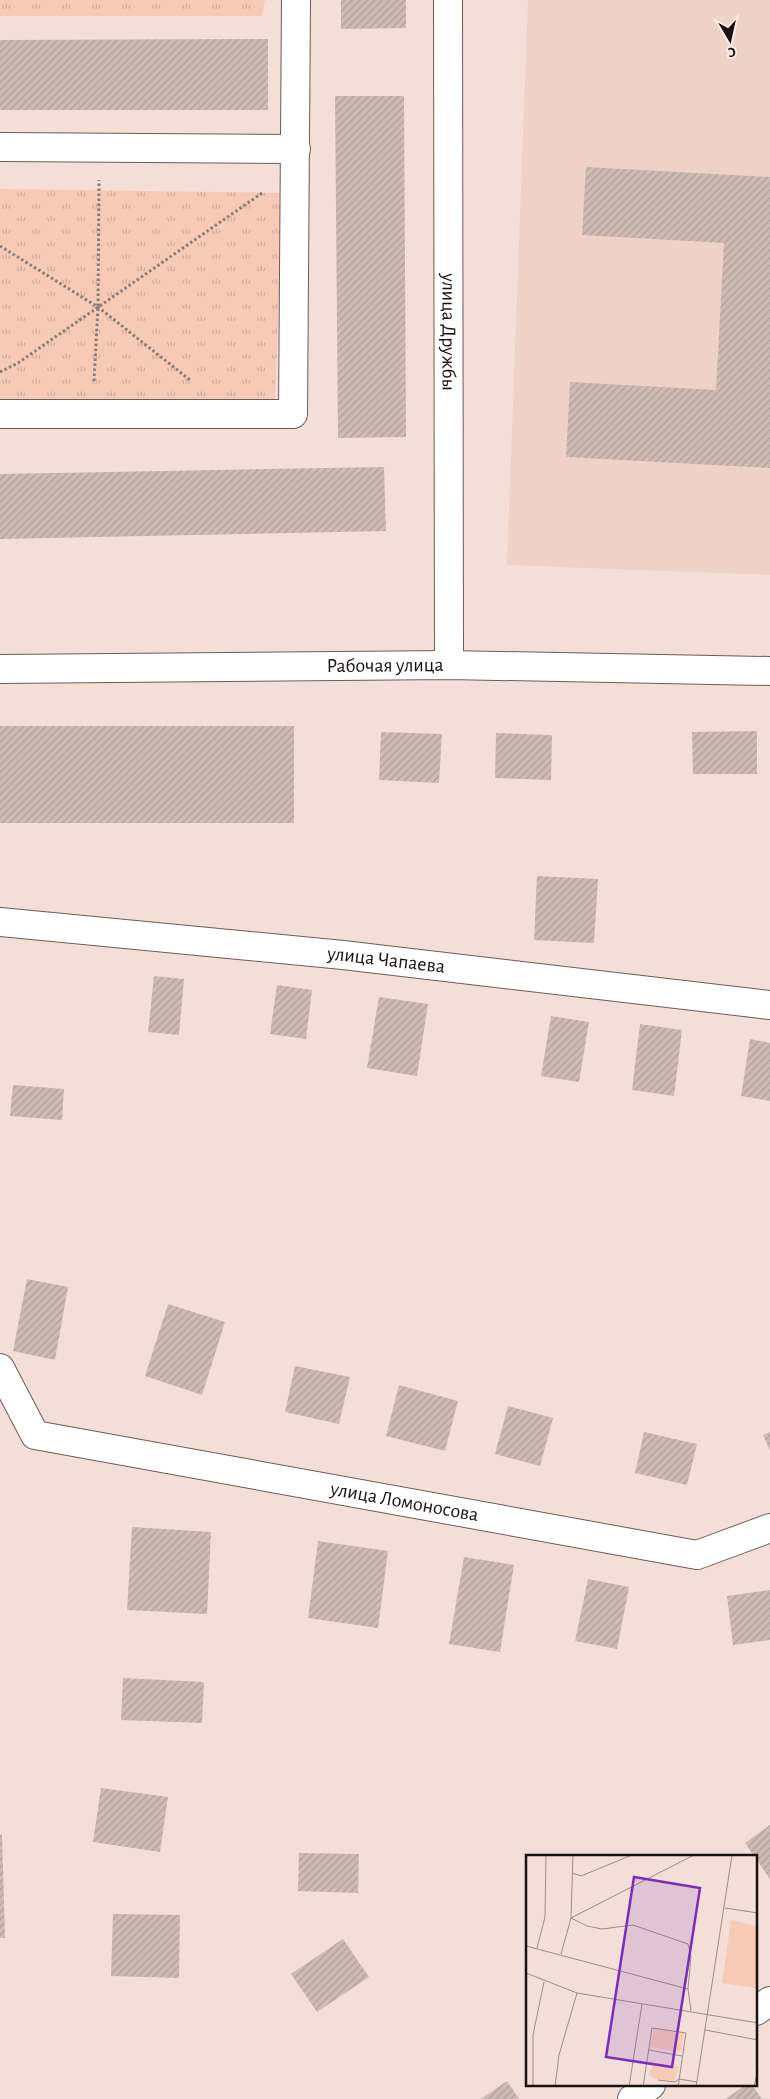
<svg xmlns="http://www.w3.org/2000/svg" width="770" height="2099" font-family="'Alegreya Sans',sans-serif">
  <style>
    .built { fill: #eed2c7 }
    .grass { fill: url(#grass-tufts) }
    .building { fill: url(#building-hatch) }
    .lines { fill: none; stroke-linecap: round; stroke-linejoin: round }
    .minor-casing { stroke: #6d5c55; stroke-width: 30 }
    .path { stroke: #8a7c77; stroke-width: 3; stroke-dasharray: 2.5 2.5; stroke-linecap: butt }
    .minor { stroke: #fff; stroke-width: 28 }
    .labels { text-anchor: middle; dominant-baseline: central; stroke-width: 5; stroke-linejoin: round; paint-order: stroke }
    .street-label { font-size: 20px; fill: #18110f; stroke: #fdeee7 }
    .inset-road { fill: none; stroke: #9b8d87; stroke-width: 1 }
    .view { fill: #7b2cbf; fill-opacity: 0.15; stroke: #7b2cbf; stroke-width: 2.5 }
    .inset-edge { fill: none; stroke: #18110f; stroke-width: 2.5 }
  </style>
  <defs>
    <pattern id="grass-tufts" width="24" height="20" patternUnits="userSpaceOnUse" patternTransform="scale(1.25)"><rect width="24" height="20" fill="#f7cab6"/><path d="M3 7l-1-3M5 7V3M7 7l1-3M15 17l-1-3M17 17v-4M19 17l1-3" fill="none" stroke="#d3ac9b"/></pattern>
    <pattern id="building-hatch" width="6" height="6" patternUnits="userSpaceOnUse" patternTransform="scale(1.25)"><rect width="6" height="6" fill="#cebbb3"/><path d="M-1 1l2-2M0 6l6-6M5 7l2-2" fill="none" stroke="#b0a099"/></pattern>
  </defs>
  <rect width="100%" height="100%" fill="#f3dfd7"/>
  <!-- built -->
  <path class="built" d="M 528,0 L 770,0 L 770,575 L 507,565 Z"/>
  <!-- grass -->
  <path class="grass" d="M 0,0 L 265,0 L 262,16 L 0,16 Z
    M 0,189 L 283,193 L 275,402 L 0,404 Z"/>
  <!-- building -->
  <path class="building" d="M 341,0 L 406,0 L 406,28 L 341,29 Z
    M 268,39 L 268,110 L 0,110 L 0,40 Z
    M 335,96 L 404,96 L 406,437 L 338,438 Z
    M 586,167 L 770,177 L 770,468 L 566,457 L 570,382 L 716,390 L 724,243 L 582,235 Z
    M 384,467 L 386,531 L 0,539 L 0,474 Z
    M 0,726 L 294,726 L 294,823 L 0,823 Z
    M 757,731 L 757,774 L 693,774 L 692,732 Z
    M 381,732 L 442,734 L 439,783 L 379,780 Z
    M 496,733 L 552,735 L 551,780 L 495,778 Z
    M 537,876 L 598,879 L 594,943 L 534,940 Z
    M 154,976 L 184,979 L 179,1035 L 148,1032 Z
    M 277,985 L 312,990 L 306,1039 L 270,1034 Z
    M 379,997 L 428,1004 L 417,1076 L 367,1068 Z
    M 551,1016 L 589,1022 L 579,1082 L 541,1076 Z
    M 640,1024 L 682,1030 L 674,1096 L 632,1090 Z
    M 750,1039 L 770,1043 L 770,1101 L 741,1096 Z
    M 13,1085 L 64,1089 L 62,1120 L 10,1116 Z
    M 27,1279 L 68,1287 L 55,1360 L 13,1351 Z
    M 168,1304 L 225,1322 L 202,1395 L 145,1376 Z
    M 295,1366 L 350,1377 L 339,1424 L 285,1412 Z
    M 399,1385 L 458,1401 L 445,1451 L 386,1436 Z
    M 508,1406 L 553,1418 L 540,1466 L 495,1454 Z
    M 644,1432 L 697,1444 L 687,1485 L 635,1473 Z
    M 770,1432 L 770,1451 L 763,1435 Z
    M 132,1527 L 211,1532 L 207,1614 L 127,1610 Z
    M 318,1541 L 388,1551 L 378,1628 L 308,1618 Z
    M 464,1557 L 514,1565 L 500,1652 L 449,1644 Z
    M 588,1579 L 629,1587 L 617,1649 L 575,1641 Z
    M 770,1590 L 770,1640 L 733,1645 L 727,1596 Z
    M 123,1678 L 204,1682 L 202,1723 L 121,1720 Z
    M 101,1788 L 168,1797 L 160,1852 L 93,1842 Z
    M 770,1825 L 770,1879 L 756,1859 L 756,1856 L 754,1856 L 745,1843 Z
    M 2,1834 L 5,1938 L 0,1938 L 0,1835 Z
    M 299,1853 L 359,1854 L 358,1893 L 298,1891 Z
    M 113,1914 L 180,1915 L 179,1978 L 111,1976 Z
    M 343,1939 L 369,1977 L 317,2012 L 291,1974 Z
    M 507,2081 L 519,2099 L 481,2099 Z
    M 745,2085 L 752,2085 L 762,2099 L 726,2099 Z"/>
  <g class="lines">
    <defs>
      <g id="minor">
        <path id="s1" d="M 448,0 L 449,665"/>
        <path d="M 0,147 L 296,149"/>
        <path d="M 0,414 L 293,414 L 296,0"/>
        <path id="s2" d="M 0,669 L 449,665 L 770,671"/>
        <path id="s3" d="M 0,922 L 343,955 L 770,1005"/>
        <path id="s4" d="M 0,1368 L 35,1435 L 697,1555 L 770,1528"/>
        <path d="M 756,2011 L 770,2001"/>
        <path d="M 632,2099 L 651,2085"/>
      </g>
    </defs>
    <!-- minor casing -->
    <use href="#minor" class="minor-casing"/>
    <!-- path -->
    <path class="path" d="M 0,246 L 98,307 L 190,380
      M 0,372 L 18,363 L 262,193
      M 94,381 L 98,307 L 99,180"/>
    <!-- minor -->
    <use href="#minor" class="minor"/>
  </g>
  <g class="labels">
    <!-- street labels -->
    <g class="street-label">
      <text stroke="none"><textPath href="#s1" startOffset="332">улица Дружбы</textPath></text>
      <text stroke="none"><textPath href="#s2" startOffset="385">Рабочая улица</textPath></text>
      <text stroke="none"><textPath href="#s3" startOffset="388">улица Чапаева</textPath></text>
      <text stroke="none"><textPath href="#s4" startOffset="451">улица Ломоносова</textPath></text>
    </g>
  </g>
  <!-- overview -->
  <g transform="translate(526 1855)">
    <rect width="231" height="231" fill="#f3dfd7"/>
    <path d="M 128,174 L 158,179 L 155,197 L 124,192 ZM 124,207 L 153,212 L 148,226 L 129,224 L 123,219 L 126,211 Z" fill="#f7cab6"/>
    <path d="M 205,65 L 231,71 L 230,133 L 196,128 Z" fill="#f7cab6"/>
    <path class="inset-road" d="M 46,18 L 55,21 L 106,0M 199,53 L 232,58M 45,63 L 61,71 L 76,74 L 107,70 L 162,89 L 165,101 L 162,134M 45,63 L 168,0M 0,91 L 162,134 L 165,156M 11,93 L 19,62 L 20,0M 35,99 L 45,63 L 47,0M 0,118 L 51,138 L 232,168M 179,175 L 232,185M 123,195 L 156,201M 132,225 L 149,227 L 153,224 L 171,227M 7,232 L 7,180 L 18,127M 29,232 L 33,200 L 51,138M 103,232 L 116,149M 117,232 L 126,173 L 160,178 L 152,232M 170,232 L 206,0M 228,232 L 232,214"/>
    <path class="view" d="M 108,22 L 174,33 L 146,212 L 80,202 Z"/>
    <rect width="231" height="231" class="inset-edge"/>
  </g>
  <!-- north arrow -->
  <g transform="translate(730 40) rotate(171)" stroke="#fdeee7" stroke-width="4" paint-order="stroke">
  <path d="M0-4L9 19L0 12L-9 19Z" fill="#18110f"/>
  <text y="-8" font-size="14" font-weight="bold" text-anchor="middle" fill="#18110f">С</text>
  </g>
</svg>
